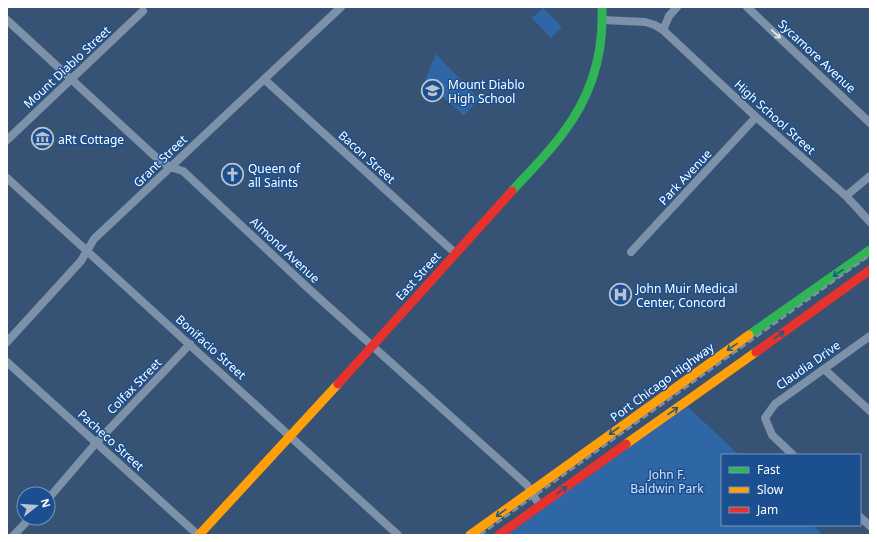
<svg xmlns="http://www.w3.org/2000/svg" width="877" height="542" font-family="'Noto Sans',sans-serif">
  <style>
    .green { fill: #2f66a5 }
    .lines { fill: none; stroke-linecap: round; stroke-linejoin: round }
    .street { stroke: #7d92a8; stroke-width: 8 }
    .fast { stroke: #30b455; stroke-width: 9 }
    .slow { stroke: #ff9f0a; stroke-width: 9 }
    .jam { stroke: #e5322d; stroke-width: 9 }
    .rail { stroke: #7e92a7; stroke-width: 2.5; stroke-dasharray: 7 3; stroke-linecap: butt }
    .oneway { stroke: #e5e9ee }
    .oneway2 { stroke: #1d5989 }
    .labels { text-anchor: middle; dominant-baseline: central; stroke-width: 3; stroke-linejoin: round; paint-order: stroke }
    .street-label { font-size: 12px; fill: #fff; stroke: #1b4f8f }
    .poi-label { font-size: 12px; fill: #fff; stroke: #1b4f8f; text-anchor: start }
    .park-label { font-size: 12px; fill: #cfe3fa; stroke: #1b4f8f }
  </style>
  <rect width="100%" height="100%" fill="#365274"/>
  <!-- green -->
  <path class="green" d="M 543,8 L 562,27 L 551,38 L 532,18 Z
    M 436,54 L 479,99 L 464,116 L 425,81 Z
    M 684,403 L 739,455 L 722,455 L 722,525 L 813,525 L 823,535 L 499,535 Z"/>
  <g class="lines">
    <!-- street -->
    <path class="street" d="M 747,7 L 870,123
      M 7,20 L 160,161 L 170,167 L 183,171 L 309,289 L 527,485 L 540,506
      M 603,20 L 645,22 L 655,25 L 663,30 L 756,117 L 846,196 L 870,222
      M 663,30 L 669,16 L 677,7
      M 264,79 L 455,253
      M 7,140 L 143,11
      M 7,178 L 398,535
      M 846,196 L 870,176
      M 631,252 L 756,117
      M 7,342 L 81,261 L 94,239 L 341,7
      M 7,362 L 198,535
      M 824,369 L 870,411
      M 793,455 L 772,435 L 765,418 L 775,404 L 870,336
      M 48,499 L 96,443 L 190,344
      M 860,517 L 870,526
      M 14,535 L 30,518"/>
    <!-- fast -->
    <path class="fast" d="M 512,191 C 529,172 548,154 563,133 C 592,95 604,54 602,7
      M 749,335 L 870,250"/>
    <!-- slow -->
    <path class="slow" d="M 626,444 L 756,352
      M 199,535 L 338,384
      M 470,535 L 749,335"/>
    <!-- jam -->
    <path class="jam" d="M 756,352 L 870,270
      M 338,384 L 512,191
      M 499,535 L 626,444"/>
    <!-- rail -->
    <path class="rail" d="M 480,535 L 870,255"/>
  </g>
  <!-- one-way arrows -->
  <defs><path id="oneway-shaft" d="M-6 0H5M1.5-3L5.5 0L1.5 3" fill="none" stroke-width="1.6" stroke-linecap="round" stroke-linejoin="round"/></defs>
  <use class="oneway" href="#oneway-shaft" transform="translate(776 34) rotate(43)"/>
  <g class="oneway2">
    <use href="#oneway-shaft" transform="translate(838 273) rotate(145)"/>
    <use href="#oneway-shaft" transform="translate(779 335) rotate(-36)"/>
    <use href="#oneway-shaft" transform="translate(732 347) rotate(145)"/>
    <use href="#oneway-shaft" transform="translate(673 411) rotate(-35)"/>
    <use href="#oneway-shaft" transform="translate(614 431) rotate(144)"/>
    <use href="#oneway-shaft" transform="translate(562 490) rotate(-36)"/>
    <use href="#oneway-shaft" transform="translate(501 513) rotate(144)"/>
  </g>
  <!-- icons -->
  <defs>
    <symbol id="school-ring" viewBox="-11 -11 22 22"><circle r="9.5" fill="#1b4f8f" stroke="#b9c2ce" stroke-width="1.5"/><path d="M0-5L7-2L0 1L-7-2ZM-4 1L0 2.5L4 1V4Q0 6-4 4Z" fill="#b9c2ce"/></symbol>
    <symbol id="museum-ring" viewBox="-11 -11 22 22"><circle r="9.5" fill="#1b4f8f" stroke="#b9c2ce" stroke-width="1.5"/><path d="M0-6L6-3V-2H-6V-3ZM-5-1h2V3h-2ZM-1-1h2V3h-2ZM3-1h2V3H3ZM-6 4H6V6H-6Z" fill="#b9c2ce"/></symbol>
    <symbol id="church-ring" viewBox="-11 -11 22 22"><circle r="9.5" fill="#1b4f8f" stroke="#b9c2ce" stroke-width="1.5"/><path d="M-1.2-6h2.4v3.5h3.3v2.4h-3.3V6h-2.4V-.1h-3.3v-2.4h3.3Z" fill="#b9c2ce"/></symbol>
    <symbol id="hospital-ring" viewBox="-11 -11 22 22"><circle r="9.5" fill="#1b4f8f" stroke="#b9c2ce" stroke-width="1.5"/><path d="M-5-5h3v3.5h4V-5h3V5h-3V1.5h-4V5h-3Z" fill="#b9c2ce"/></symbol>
  </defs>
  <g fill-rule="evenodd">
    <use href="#school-ring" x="420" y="78" width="25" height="25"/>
    <use href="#museum-ring" x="30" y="126" width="25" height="25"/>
    <use href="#church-ring" x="220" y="162" width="25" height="25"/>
    <use href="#hospital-ring" x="608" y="282" width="25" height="25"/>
  </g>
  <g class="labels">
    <!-- street labels -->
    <g class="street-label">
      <text transform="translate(817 56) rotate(43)">Sycamore Avenue</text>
      <text transform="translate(67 67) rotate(-43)">Mount Diablo Street</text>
      <text transform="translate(775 117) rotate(42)">High School Street</text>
      <text transform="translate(367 157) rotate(42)">Bacon Street</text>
      <text transform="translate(160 161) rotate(-44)">Grant Street</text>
      <text transform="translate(685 177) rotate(-47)">Park Avenue</text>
      <text transform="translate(285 250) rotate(43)">Almond Avenue</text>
      <text transform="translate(418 276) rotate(-48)">East Street</text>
      <text transform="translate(211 347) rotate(42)">Bonifacio Street</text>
      <text transform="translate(808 365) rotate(-35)">Claudia Drive</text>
      <text transform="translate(662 382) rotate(-36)">Port Chicago Highway</text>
      <text transform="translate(134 386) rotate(-46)">Colfax Street</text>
      <text transform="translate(111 440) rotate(42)">Pacheco Street</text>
    </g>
    <!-- poi labels -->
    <g class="poi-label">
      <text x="448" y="84">Mount Diablo<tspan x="448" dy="14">High School</tspan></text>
      <text x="58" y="139">aRt Cottage</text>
      <text x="248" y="168">Queen of<tspan x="248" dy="14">all Saints</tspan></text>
      <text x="636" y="288">John Muir Medical<tspan x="636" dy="14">Center, Concord</tspan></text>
    </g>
    <!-- park labels -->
    <g class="park-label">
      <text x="667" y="474">John F.<tspan x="667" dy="14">Baldwin Park</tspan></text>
    </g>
  </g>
  <!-- border -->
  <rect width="877" height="542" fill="none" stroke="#ffffff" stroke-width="16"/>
  <!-- legend -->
  <rect x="721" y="454" width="140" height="72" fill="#1b4f8f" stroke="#7695bc"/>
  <rect x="729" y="467" width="20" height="6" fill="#30b455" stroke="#7695bc"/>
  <text x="757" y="474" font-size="12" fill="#ffffff">Fast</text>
  <rect x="729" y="487" width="20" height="6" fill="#ff9f0a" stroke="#7695bc"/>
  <text x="757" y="494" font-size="12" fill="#ffffff">Slow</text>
  <rect x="729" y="507" width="20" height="6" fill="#e5322d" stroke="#7695bc"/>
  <text x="757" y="514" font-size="12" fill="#ffffff">Jam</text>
  <!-- north arrow -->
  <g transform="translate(36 506) rotate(73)"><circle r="19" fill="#1b4f8f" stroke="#7695bc"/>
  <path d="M0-3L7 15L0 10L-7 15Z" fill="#b9c2ce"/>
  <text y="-6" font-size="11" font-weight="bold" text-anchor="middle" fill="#ffffff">N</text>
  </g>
</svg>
